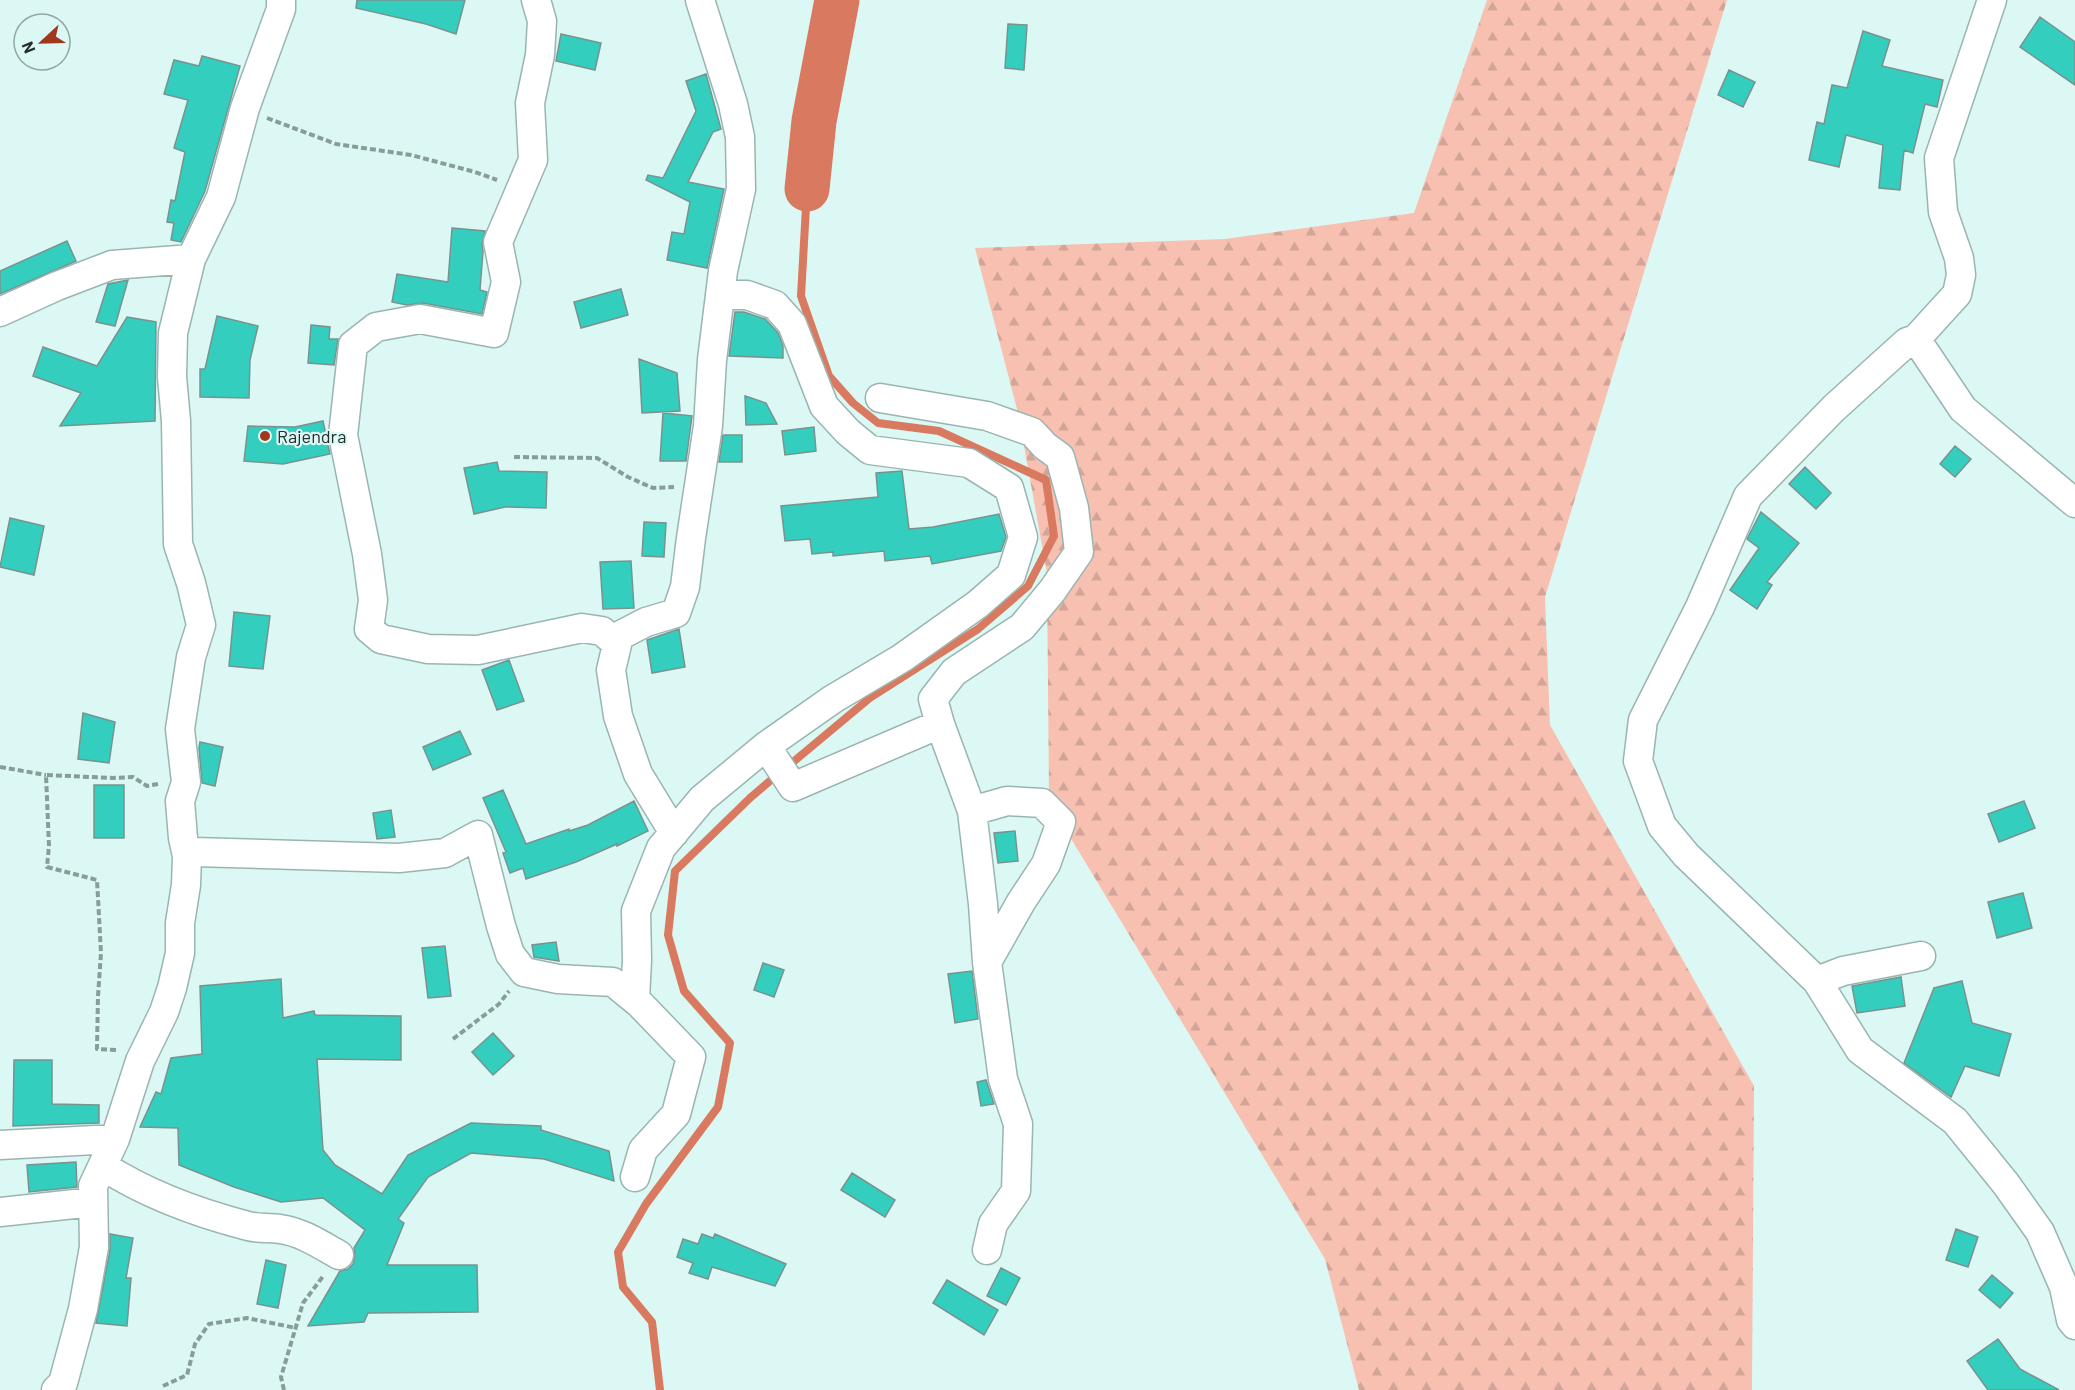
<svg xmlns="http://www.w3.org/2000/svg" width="2075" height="1390" font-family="Barlow,sans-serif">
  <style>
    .forest { fill: url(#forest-firs) }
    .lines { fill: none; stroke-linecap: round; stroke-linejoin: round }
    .stream { stroke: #d87960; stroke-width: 8 }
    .river { stroke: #d87960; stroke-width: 45 }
    .building { fill: #34cebf; stroke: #79928f; stroke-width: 1.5 }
    .street-casing { stroke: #9ab5b1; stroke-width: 31 }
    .path { stroke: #889d9a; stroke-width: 4; stroke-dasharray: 6 3; stroke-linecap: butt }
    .street { stroke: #fff; stroke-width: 28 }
    .poi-dot { fill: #a0381c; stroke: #dcf8f4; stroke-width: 2 }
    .labels { text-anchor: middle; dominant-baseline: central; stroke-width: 4.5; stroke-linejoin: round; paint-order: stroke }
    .poi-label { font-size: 18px; fill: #232e2c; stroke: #dcf8f4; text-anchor: start }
  </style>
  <defs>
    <pattern id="forest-firs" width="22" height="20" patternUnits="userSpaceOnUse" patternTransform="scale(1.5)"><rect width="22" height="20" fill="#f7c0b1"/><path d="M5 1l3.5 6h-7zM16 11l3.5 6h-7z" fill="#d3a598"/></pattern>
  </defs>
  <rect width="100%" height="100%" fill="#dcf8f4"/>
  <!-- forest -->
  <path class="forest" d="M 1487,0 L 1727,0 L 1545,597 L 1550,725 L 1754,1086 L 1752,1390 L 1359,1390 L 1325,1259 L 1061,822 L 1049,797 L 1047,573 L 1018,413 L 975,248 L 1225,239 L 1414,213 Z"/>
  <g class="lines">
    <!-- stream -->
    <path class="stream" d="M 787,767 L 871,697 L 978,629 L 1028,586 L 1054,536 L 1046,480 L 939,431 L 878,423 L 853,403 L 829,376 L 801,296 L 807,189
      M 660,1390 L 652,1322 L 623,1287 L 618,1252 L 646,1204 L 718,1107 L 730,1043 L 684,991 L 668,935 L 675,871 L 750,798 L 778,774"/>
    <!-- river -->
    <path class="river" d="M 807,189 L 814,121 L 837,0"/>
  </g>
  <!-- building -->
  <path class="building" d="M 357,0 L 465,0 L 456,34 L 426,24 L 356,8 Z
    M 2040,17 L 2075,42 L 2075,85 L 2020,47 Z
    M 1008,24 L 1027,25 L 1024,70 L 1005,68 Z
    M 1863,31 L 1890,40 L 1882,66 L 1943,80 L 1937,107 L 1925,104 L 1913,153 L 1904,150 L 1900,190 L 1879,188 L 1883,145 L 1846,135 L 1839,167 L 1809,160 L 1817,122 L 1824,124 L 1832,85 L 1847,88 Z
    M 561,34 L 601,43 L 595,70 L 556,61 Z
    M 202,56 L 240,66 L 205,191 L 181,242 L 171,240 L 174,223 L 167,222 L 171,200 L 175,201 L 185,152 L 174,148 L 188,100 L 164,94 L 174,60 L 199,66 Z
    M 1729,70 L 1755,82 L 1743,107 L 1718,95 Z
    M 706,74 L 721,129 L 713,132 L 688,182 L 724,189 L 707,268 L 667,260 L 672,232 L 684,234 L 690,202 L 646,180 L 648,175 L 663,178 L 696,111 L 686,81 Z
    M 452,228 L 485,231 L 482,245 L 483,251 L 480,290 L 487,292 L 482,314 L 423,303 L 407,305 L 392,302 L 397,274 L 448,282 Z
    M 67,241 L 76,261 L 0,294 L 0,271 Z
    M 128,280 L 115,326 L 96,322 L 108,284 Z
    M 621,289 L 628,315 L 581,328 L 574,302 Z
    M 735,312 L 744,312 L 765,319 L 778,333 L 783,346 L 783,358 L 729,356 Z
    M 217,316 L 258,326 L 250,360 L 249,398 L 200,397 L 200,369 L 205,369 Z
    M 127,317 L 156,322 L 155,421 L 60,426 L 81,393 L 33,376 L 43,347 L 97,366 Z
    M 311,325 L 330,327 L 329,339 L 338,339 L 334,365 L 308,363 Z
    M 639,359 L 677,373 L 680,411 L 642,413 Z
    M 745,396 L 766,403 L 777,424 L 746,425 Z
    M 663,413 L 692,416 L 686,461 L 660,461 Z
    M 323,421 L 330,454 L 283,464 L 244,461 L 248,426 L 295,427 Z
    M 814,427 L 816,451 L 785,455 L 782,431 Z
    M 723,435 L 742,435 L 742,462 L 719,462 Z
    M 1955,446 L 1971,459 L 1955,477 L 1940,464 Z
    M 497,462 L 499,471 L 547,472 L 546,508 L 505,507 L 474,514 L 464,468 Z
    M 1805,467 L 1831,493 L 1816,509 L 1789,484 Z
    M 902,471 L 909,529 L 933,527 L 999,514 L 1006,537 L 1001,551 L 932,564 L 930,556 L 885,561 L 884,551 L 833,556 L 833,552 L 812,554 L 810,539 L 785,541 L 781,506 L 878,497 L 876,473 Z
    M 1761,512 L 1799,543 L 1767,582 L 1772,585 L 1757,609 L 1730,590 L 1759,548 L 1747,539 Z
    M 10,518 L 44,526 L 34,575 L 0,567 Z
    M 644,522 L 666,523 L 664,557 L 642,556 Z
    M 631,561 L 634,608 L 603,609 L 600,562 Z
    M 234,612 L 270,616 L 263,669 L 229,666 Z
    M 679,629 L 685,667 L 652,673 L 647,640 Z
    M 509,660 L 524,701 L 497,710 L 482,670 Z
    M 83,713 L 115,722 L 109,763 L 78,759 Z
    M 460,731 L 471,754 L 433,770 L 423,747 Z
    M 200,742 L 223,747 L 215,786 L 202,783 L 199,748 Z
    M 94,785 L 124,785 L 124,838 L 94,838 Z
    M 503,790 L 526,844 L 569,829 L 569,831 L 588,825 L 634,801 L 648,831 L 617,846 L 617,844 L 576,862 L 526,879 L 523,868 L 510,873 L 503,853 L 506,852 L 483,798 Z
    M 2024,801 L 2035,828 L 1999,842 L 1988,814 Z
    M 391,810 L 395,837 L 377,839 L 373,813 Z
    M 1015,831 L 1018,861 L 998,863 L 994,833 Z
    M 2023,893 L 2032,928 L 1997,938 L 1988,902 Z
    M 556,942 L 559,961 L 534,957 L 532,945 Z
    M 445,946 L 451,996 L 428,998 L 422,948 Z
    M 763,963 L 784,970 L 774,997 L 754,990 Z
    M 972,971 L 978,1019 L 955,1023 L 948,974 Z
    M 1901,977 L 1905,1006 L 1857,1013 L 1852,986 Z
    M 281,979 L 283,1018 L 314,1011 L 315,1015 L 401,1016 L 401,1060 L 317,1059 L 323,1150 L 335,1165 L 382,1194 L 408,1155 L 471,1123 L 541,1126 L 541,1130 L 609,1151 L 614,1181 L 544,1159 L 471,1153 L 428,1177 L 398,1219 L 404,1223 L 387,1265 L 477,1265 L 478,1312 L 368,1313 L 364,1322 L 308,1326 L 340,1271 L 348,1269 L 353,1264 L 355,1255 L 354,1248 L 365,1230 L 323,1198 L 281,1202 L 234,1187 L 179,1165 L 178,1128 L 140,1127 L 156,1092 L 161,1094 L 171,1058 L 202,1054 L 200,986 Z
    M 1962,981 L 1972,1023 L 2011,1034 L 1999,1076 L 1965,1066 L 1951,1097 L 1904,1063 L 1934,988 Z
    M 493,1033 L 514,1056 L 493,1075 L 472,1052 Z
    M 14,1060 L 52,1060 L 52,1104 L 99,1105 L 99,1123 L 13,1126 Z
    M 986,1080 L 994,1104 L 981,1106 L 977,1082 Z
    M 76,1162 L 77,1187 L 29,1192 L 27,1165 Z
    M 852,1173 L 895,1200 L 885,1217 L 841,1190 Z
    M 1956,1229 L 1978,1237 L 1968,1267 L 1946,1260 Z
    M 110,1234 L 133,1238 L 126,1278 L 131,1278 L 127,1326 L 96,1323 L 110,1250 Z
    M 702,1234 L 713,1238 L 715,1234 L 786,1264 L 775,1286 L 712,1267 L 708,1279 L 689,1273 L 693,1263 L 677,1257 L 683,1239 L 698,1244 Z
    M 266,1260 L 286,1265 L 278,1308 L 257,1304 Z
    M 1001,1268 L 1020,1278 L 1006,1305 L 987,1296 Z
    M 1992,1275 L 2013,1293 L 2000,1308 L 1979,1290 Z
    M 947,1280 L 998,1310 L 984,1335 L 933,1303 Z
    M 1998,1339 L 2020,1369 L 2059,1390 L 1988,1390 L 1967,1361 Z"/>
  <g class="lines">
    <defs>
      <path id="street" d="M 536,0 L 542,21 L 540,55 L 530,103 L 533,160 L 498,242 L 506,282 L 494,333 L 420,319 L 376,327 L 353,345 L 343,435 L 367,554 L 373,600 L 369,629 L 381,639 L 428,649 L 478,650 L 582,628 L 602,631 L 617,644
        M 1992,0 L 1939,158 L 1943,212 L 1959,258 L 1961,275 L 1957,294 L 1916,339 L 1907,342 L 1834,408 L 1748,496 L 1700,607 L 1643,720 L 1638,761 L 1662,826 L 1686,855 L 1817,981 L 1860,1050 L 1955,1121 L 2006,1184 L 2040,1232 L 2064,1287 L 2071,1320 L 2075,1325
        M 0,312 L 57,286 L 112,265 L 191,259
        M 1916,339 L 1963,409 L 2075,503
        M 880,398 L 987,416 L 1032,432 L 1045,446 L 1060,457 L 1074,508 L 1079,552 L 1052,591 L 1022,627 L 954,672 L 933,699 L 940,724
        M 766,746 L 793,787 L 940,724 L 972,811 L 983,904 L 987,962 L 1003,1079 L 1018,1124 L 1016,1191 L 993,1224 L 987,1250
        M 972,811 L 1007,801 L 1042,803 L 1061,822 L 1046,864 L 1021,902 L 987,962
        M 674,833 L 638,774 L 618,716 L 611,670 L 619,636 L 646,622 L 676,613 L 685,587 L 691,538 L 708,426 L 712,360 L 723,271 L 741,189 L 740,137 L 733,104 L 700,0
        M 187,856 L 194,852 L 399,858 L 445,853 L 478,835 L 501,926 L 510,954 L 524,972 L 558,979 L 613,982 L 640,1004 L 691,1057 L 676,1114 L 643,1150 L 635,1177
        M 1817,981 L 1843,971 L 1921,956
        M 635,999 L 637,960 L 636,911 L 661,848 L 702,799 L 766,746 L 833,699 L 902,658 L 978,604 L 1011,575 L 1023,537 L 1009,488 L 969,463 L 870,450 L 848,432 L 824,406 L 792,324 L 775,305 L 747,295 L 721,295
        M 0,1145 L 115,1139
        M 103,1166 C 146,1194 198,1213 248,1226 C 259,1229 270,1227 280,1229 C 302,1232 321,1245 339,1255
        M 0,1212 L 93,1202
        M 56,1390 L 63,1383 L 83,1309 L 94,1247 L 93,1186 L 115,1139 L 140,1061 L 164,1012 L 172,988 L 180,953 L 180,923 L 186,885 L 187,856 L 183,838 L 180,801 L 186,782 L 180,729 L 191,657 L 201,625 L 191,583 L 178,544 L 176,421 L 172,377 L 173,333 L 191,259 L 221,197 L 245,108 L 281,9 L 281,0"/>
    </defs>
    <!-- street casing -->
    <use href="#street" class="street-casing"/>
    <!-- path -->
    <path class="path" d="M 267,118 L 336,144 L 411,155 L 475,172 L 497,180
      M 514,457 L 597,458 L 628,477 L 653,488 L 674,487
      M 0,767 L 46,775
      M 453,1039 L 499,1004 L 509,991
      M 116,1050 L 97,1049 L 98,996 L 101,953 L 97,880 L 47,867 L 49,846 L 46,775 L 113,778 L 133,777 L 147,786 L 158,784
      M 163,1386 L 187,1375 L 195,1344 L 209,1324 L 247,1318 L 296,1328
      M 284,1390 L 281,1377 L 303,1303 L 324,1275"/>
    <!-- street -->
    <use href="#street" class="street"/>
  </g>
  <!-- markers -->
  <circle class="poi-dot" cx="265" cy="436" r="6"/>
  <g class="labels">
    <!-- poi labels -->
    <g class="poi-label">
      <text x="277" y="436">Rajendra</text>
    </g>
  </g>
  <!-- north arrow -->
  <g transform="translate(42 42) rotate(248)"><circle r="28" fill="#dcf8f4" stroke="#92a7a4" stroke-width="1.5"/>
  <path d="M0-4.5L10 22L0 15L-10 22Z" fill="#a0381c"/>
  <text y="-9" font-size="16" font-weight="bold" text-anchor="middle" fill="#232e2c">N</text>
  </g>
</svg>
